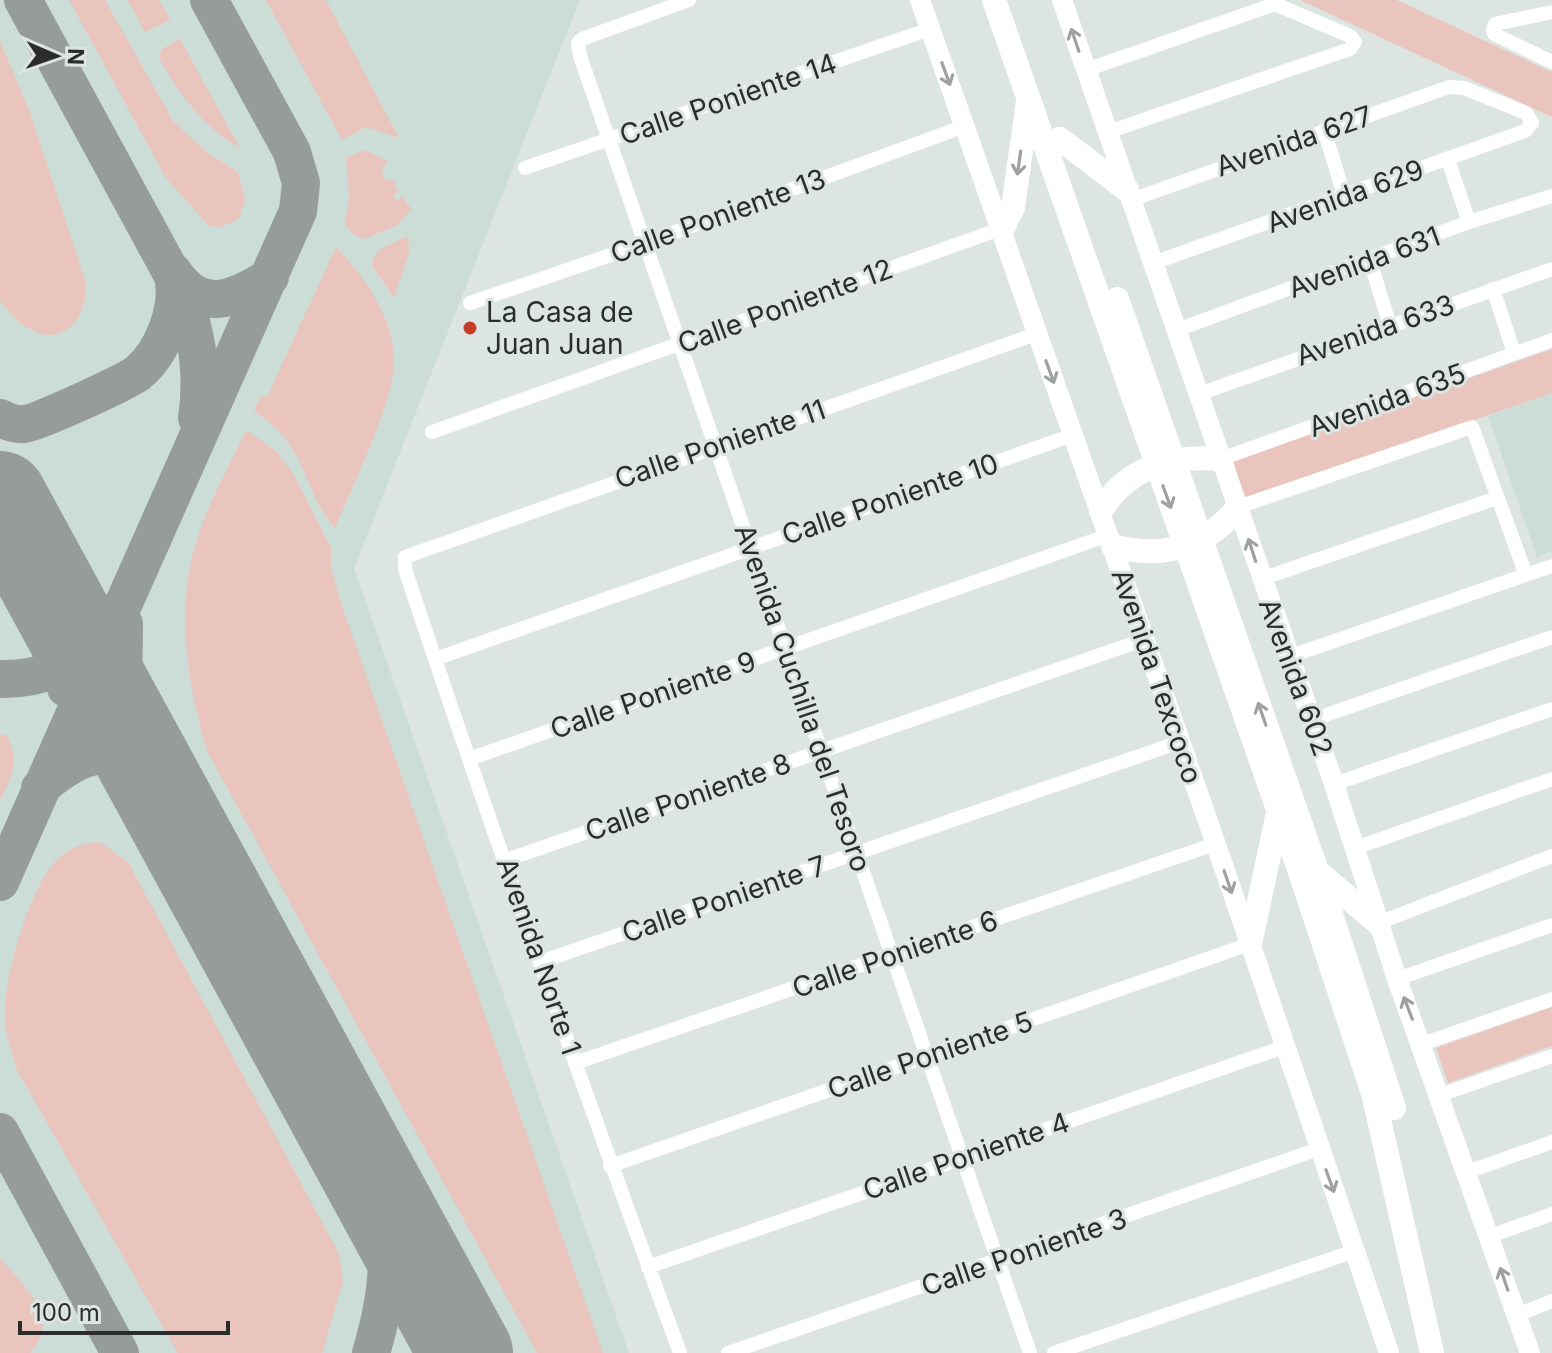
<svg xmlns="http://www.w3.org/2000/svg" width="1552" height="1353" font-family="Inter,sans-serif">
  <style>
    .built { fill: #ccdcd6 }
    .green { fill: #eac5bd }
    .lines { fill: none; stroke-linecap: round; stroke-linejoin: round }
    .taxiway { stroke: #969c9a; stroke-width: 38 }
    .runway { stroke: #969c9a; stroke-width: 94 }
    .minor { stroke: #fff; stroke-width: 14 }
    .secondary { stroke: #fff; stroke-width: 20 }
    .primary { stroke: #fff; stroke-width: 24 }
    .oneway { stroke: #9fa0a0 }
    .poi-dot { fill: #c73b29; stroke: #dde5e2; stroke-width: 3 }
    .labels { text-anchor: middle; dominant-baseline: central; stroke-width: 6; stroke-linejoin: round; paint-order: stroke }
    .street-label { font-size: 28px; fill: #2a2d2c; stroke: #dde5e2 }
    .poi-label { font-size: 28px; fill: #2a2d2c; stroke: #dde5e2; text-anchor: start }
  </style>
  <rect width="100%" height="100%" fill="#dde5e2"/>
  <!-- built -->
  <path class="built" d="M 0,0 L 580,0 L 354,568 L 629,1353 L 0,1353 Z
    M 1552,393 L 1552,551 L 1537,557 L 1488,416 Z"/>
  <!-- green -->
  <path class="green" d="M 69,0 L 105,0 L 173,121 L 208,153 L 238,172 L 245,199 L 239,219 L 221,227 L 209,226 L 166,178 Z
    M 128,0 L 159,0 L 170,20 L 145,32 Z
    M 266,0 L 326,0 L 399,138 L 366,127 L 342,140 Z
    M 1300,0 L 1397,0 L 1552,72 L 1552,117 Z
    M 180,39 L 240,148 C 202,126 181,96 159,58 L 162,49 Z
    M 0,41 L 29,110 L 85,280 C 90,310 68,347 34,331 C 19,325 10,313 0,301 Z
    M 365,150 L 388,161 L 381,170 L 385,179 L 395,181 L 395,190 L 400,190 L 393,196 L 397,201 L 404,196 L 406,204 L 412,208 L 398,225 L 364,239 L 353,234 L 345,225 L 349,197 L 346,158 Z
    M 408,236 L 409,254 L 394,298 L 373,267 L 372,260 L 380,249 Z
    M 336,247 C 366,278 396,321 394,366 C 392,405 351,489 335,528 C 299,486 312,450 254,411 L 261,396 L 267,397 Z
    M 1552,349 L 1552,393 L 1246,500 L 1233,461 Z
    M 246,430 L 276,451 L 294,475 L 331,548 L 331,568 L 342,606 L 603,1353 L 537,1353 L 208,753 C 186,682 174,603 200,530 C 212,496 231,463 246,430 Z
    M 0,734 L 7,736 C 20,761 12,777 0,800 Z
    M 100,842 L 128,862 L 339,1254 L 343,1281 L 322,1353 L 178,1353 L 17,1070 C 13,1055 6,1037 5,1022 C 2,983 30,881 61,856 C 74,846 84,843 100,842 Z
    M 1552,1007 L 1552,1046 L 1448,1083 L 1436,1048 Z
    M 0,1258 C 23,1285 63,1318 30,1353 L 0,1353 Z"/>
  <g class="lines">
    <!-- taxiway -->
    <path class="taxiway" d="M 23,0 L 179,287 C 197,330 204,372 197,418
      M 173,272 C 202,314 233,300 270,277
      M 0,418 C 8,422 16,425 24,424 C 37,423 126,382 138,373 C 163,352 180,308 173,276
      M 37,567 L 55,624 L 66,688
      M 124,624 L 123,693 L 136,750
      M 0,679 C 41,680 80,664 105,631
      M 40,788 C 81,752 119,737 156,787
      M 0,882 L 298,211 L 301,183 L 292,152 L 209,0
      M 0,1132 L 120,1353
      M 365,1171 C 395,1234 391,1286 371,1353"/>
    <!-- runway -->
    <path class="runway" d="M 0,498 L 466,1353"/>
    <!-- minor -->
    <path class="minor" d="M 689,0 L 582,39 L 578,43 L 580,56 L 1030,1353
      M 1552,12 L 1495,24 L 1493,29 L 1494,34 L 1552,62
      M 1086,70 L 1275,4 L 1350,36 L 1355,42 L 1350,49 L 1108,132
      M 1324,130 L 1345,198
      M 1448,160 L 1469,222
      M 525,168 L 930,29
      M 1131,200 L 1449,87 L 1464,88 L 1526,113 L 1532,123 L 1525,131 L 1153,263
      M 1370,261 L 1390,326
      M 1493,289 L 1514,353
      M 470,303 L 643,244 L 965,126
      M 1177,330 L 1469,222 L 1552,196
      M 1199,394 L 1552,269
      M 432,432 L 1003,228
      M 1221,459 L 1552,340
      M 1238,507 L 1472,427 L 1526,575
      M 1261,579 L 1497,498
      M 1288,657 L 1552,566
      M 435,659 L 1073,435
      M 1311,720 L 1552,637
      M 469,759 L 1109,535
      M 1334,784 L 1552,709
      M 1355,848 L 1552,779
      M 506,860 L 1143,640
      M 1378,923 L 1552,856
      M 540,962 L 1180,742
      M 1397,979 L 1552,925
      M 1422,1044 L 1552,999
      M 575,1063 L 1215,844
      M 1440,1095 L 1552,1056
      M 610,1166 L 1250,944
      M 1467,1172 L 1552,1142
      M 1490,1236 L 1552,1214
      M 648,1267 L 1284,1047
      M 1517,1315 L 1552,1301
      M 680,1353 C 585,1093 492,832 405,569 L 405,557 L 1036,334
      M 728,1353 L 1319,1149
      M 1054,1353 L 1355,1251"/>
    <!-- secondary -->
    <path class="secondary" d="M 920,0 C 1078,450 1238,900 1389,1353
      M 1062,0 L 1334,784 L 1397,979 L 1530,1353"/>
    <!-- primary -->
    <path class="primary" d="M 994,0 L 1299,869 L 1373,1093 L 1432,1353
      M 1060,139 L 1127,190
      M 1003,228 L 1013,207 L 1028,102
      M 1117,299 L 1317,871 L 1394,1108
      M 1101,511 C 1126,467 1173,455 1221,459
      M 1113,546 C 1161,559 1206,548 1238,507
      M 1319,873 L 1378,923
      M 1250,944 L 1278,813"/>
  </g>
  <!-- one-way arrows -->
  <defs><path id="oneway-shaft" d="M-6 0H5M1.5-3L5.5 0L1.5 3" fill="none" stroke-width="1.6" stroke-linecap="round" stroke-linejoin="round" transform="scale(2)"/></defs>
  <g class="oneway">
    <use href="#oneway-shaft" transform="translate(1075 40) rotate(-109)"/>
    <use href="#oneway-shaft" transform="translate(946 74) rotate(70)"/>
    <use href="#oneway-shaft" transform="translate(1019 163) rotate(98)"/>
    <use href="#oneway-shaft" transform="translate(1050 372) rotate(70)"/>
    <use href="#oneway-shaft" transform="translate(1167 497) rotate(70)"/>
    <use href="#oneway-shaft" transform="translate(1252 550) rotate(-108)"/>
    <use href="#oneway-shaft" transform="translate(1262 714) rotate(-109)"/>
    <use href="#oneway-shaft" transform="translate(1228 882) rotate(71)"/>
    <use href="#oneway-shaft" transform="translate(1408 1008) rotate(-111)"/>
    <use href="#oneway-shaft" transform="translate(1330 1181) rotate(70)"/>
    <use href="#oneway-shaft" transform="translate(1504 1279) rotate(-109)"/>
  </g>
  <!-- markers -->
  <circle class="poi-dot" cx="470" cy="328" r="8"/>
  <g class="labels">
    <!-- street labels -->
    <g class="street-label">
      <text transform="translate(728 99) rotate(-19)">Calle Poniente 14</text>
      <text transform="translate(1294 141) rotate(-19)">Avenida 627</text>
      <text transform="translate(1345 196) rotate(-20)">Avenida 629</text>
      <text transform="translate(718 216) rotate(-20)">Calle Poniente 13</text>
      <text transform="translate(1364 262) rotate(-20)">Avenida 631</text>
      <text transform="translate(785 306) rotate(-20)">Calle Poniente 12</text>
      <text transform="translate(1375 330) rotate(-19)">Avenida 633</text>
      <text transform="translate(1387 400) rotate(-20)">Avenida 635</text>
      <text transform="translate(720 444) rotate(-19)">Calle Poniente 11</text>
      <text transform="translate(890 499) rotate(-19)">Calle Poniente 10</text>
      <text transform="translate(1157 676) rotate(71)">Avenida Texcoco</text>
      <text transform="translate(1296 677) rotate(70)">Avenida 602</text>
      <text transform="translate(653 695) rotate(-19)">Calle Poniente 9</text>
      <text transform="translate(803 698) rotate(71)">Avenida Cuchilla del Tesoro</text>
      <text transform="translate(688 797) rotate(-19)">Calle Poniente 8</text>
      <text transform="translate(724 899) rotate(-19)">Calle Poniente 7</text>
      <text transform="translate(895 954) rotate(-19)">Calle Poniente 6</text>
      <text transform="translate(539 956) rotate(71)">Avenida Norte 1</text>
      <text transform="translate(930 1055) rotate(-19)">Calle Poniente 5</text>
      <text transform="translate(966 1156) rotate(-19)">Calle Poniente 4</text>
      <text transform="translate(1024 1252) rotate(-19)">Calle Poniente 3</text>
    </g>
    <!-- poi labels -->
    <g class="poi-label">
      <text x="486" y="312">La Casa de<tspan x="486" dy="32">Juan Juan</tspan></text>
    </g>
  </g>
  <!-- north arrow -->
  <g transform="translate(56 56) rotate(92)" stroke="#dde5e2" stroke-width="6" paint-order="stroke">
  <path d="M0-6L14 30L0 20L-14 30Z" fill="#2a2d2c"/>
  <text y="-12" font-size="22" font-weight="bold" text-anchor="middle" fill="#2a2d2c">N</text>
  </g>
  <!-- scale -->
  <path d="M20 1321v12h208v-12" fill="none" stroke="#2a2d2c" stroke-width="4"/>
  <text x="32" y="1321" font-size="24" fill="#2a2d2c" stroke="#dde5e2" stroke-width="6" paint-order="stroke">100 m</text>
</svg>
